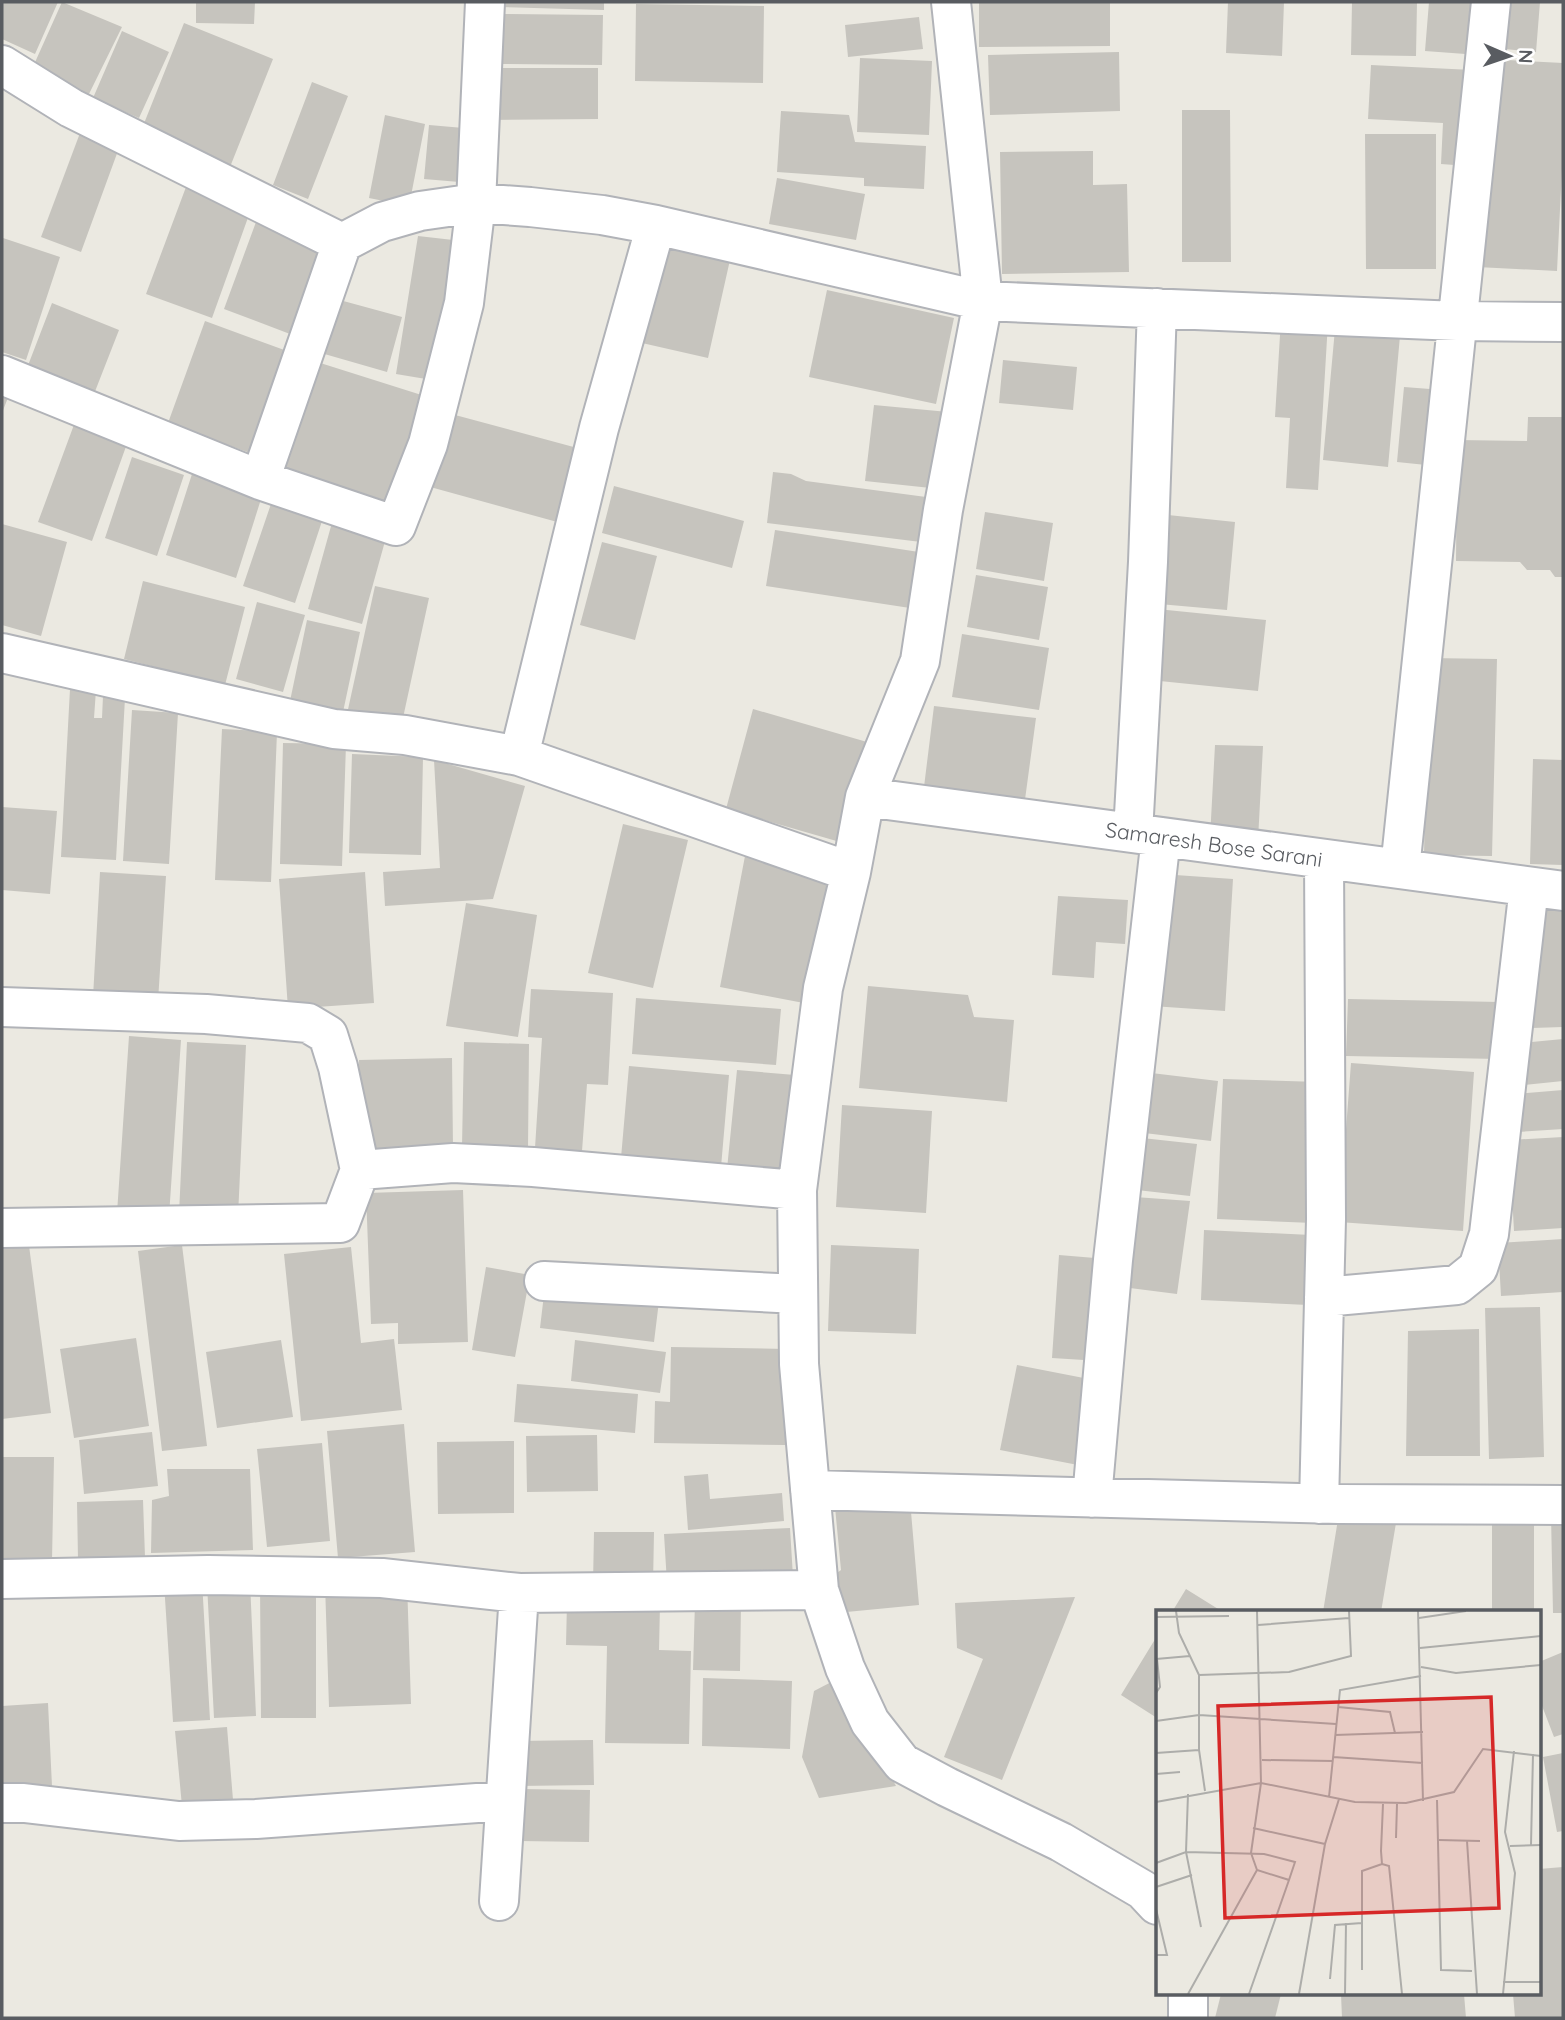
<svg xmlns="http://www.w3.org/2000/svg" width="1565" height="2020" font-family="Quicksand,sans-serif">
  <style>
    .building { fill: #c6c4be }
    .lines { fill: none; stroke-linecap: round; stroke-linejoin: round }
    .minor-casing { stroke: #b1b3b8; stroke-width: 42 }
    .minor { stroke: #fff; stroke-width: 38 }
    .labels { text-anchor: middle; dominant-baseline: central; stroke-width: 7; stroke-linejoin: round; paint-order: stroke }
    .street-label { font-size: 21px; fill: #595c61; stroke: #fff }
    .inset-road { fill: none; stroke: #adadaa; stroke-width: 2 }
    .view { fill: #d62828; fill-opacity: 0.15; stroke: #d62828; stroke-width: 3.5 }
    .inset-edge { fill: none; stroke: #595c61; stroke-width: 3.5 }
  </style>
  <rect width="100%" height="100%" fill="#ebe9e1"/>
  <!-- building -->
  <path class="building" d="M 2,2 L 58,2 L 35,54 L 2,39 Z
    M 62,2 L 122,27 L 88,96 L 32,69 Z
    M 196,2 L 255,2 L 254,24 L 196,23 Z
    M 499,2 L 604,2 L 604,10 L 499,7 Z
    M 1067,2 L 1110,2 L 1110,46 L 979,47 L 979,3 Z
    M 1228,2 L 1284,2 L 1282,56 L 1226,53 Z
    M 1352,2 L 1417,2 L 1416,56 L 1351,55 Z
    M 1429,2 L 1482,2 L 1479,55 L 1425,51 Z
    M 1497,2 L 1540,2 L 1536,52 L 1493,48 Z
    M 636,4 L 764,6 L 763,83 L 635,81 Z
    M 499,14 L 603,15 L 602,65 L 497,64 Z
    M 919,17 L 923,49 L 848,57 L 845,25 Z
    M 184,23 L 273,59 L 230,167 L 141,131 Z
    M 122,31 L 169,52 L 139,118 L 93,98 Z
    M 1119,52 L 1120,111 L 990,115 L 988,55 Z
    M 860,58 L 932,61 L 929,135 L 857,132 Z
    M 1488,59 L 1563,63 L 1563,148 L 1557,271 L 1477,267 Z
    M 1371,65 L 1472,70 L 1468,166 L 1441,164 L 1443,123 L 1368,119 Z
    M 488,68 L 598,68 L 598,119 L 489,120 Z
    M 312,82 L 348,96 L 308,199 L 273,185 Z
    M 1182,110 L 1230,110 L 1231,262 L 1182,262 Z
    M 781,111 L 849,115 L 855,142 L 926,146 L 924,189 L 864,186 L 864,178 L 777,172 Z
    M 385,115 L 425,124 L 409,206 L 369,198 Z
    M 429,125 L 475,129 L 471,183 L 424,179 Z
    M 80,133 L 119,148 L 81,252 L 41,237 Z
    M 1365,134 L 1436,134 L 1436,269 L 1366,269 Z
    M 1093,151 L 1093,185 L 1127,184 L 1129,272 L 1002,274 L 1000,152 Z
    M 777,178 L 865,194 L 856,240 L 769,224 Z
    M 186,187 L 250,212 L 212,318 L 146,294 Z
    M 256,222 L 322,247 L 290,334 L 224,309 Z
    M 418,236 L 462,241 L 438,381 L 396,374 Z
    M 665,237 L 732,251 L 708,358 L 642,343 Z
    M 3,238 L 60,257 L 26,360 L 2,352 L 2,243 Z
    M 827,290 L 954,318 L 936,404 L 809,377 Z
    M 336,299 L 402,317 L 387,372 L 321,353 Z
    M 52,303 L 119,330 L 94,394 L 27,368 Z
    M 1281,319 L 1328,322 L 1318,490 L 1286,488 L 1290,418 L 1275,417 Z
    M 205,321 L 287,351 L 250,453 L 168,423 Z
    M 1335,329 L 1400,336 L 1388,467 L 1323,460 Z
    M 1003,360 L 1077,367 L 1073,410 L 999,403 Z
    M 314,361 L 431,398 L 393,518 L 276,481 Z
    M 1404,387 L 1443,390 L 1436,466 L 1397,462 Z
    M 2,392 L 9,395 L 2,413 Z
    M 874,405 L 948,412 L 940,489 L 865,481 Z
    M 444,412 L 581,449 L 561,523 L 423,485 Z
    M 1528,417 L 1563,417 L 1563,577 L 1555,577 L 1550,570 L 1527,570 L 1520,562 L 1456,561 L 1457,440 L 1527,441 Z
    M 75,422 L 128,441 L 92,541 L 38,522 Z
    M 132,457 L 184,475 L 157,556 L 105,538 Z
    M 773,472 L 791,474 L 806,481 L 926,497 L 921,542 L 767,523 Z
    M 192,474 L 262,496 L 236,578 L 166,555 Z
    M 614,486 L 744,521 L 732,568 L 602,533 Z
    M 273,498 L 324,515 L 295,603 L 243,586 Z
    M 985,512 L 1053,523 L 1044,581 L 976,569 Z
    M 1168,515 L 1235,522 L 1227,610 L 1159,604 Z
    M 333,519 L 387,534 L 362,624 L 308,609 Z
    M 2,524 L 67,542 L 41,636 L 2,625 Z
    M 775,530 L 919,552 L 910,608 L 766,586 Z
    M 602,542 L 657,556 L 635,640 L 580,625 Z
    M 976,575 L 1048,587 L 1039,640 L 967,627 Z
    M 143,581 L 245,607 L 225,685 L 124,659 Z
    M 375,586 L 429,598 L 401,727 L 347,714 Z
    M 257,602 L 305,615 L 283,692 L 236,679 Z
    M 1157,609 L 1266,620 L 1258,691 L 1150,680 Z
    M 307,620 L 360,632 L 343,712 L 290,701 Z
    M 962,634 L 1049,648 L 1039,710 L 952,697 Z
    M 1428,658 L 1497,659 L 1492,856 L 1424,855 Z
    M 70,689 L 96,690 L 94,718 L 102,718 L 103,696 L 125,698 L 116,860 L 61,857 Z
    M 934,706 L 1036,718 L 1024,807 L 923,795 Z
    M 753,709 L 867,742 L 840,842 L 726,809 Z
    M 132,710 L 178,713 L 169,864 L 123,861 Z
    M 222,729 L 277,732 L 271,882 L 215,880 Z
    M 283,743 L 346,744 L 342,866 L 280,864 Z
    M 1215,745 L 1263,746 L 1258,840 L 1210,838 Z
    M 352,754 L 423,757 L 421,855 L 349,853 Z
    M 1533,759 L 1563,760 L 1563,865 L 1530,864 Z
    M 434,760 L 525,786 L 493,899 L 385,906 L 383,872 L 440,868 Z
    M 2,807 L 57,811 L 50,894 L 2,890 Z
    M 623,824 L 688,840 L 653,988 L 588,973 Z
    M 745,856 L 834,873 L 809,1004 L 720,987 Z
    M 100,872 L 166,876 L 158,1001 L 93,997 Z
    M 365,872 L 374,1003 L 288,1009 L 279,879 Z
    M 1161,874 L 1233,879 L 1225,1011 L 1152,1006 Z
    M 1058,896 L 1128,900 L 1125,944 L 1096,942 L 1094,978 L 1052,975 Z
    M 466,903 L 537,915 L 518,1037 L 446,1026 Z
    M 1563,909 L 1563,1027 L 1532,1028 L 1531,910 Z
    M 868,986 L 968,995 L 974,1017 L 1014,1020 L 1007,1102 L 859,1088 Z
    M 531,989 L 613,993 L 608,1085 L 587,1084 L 582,1151 L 535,1148 L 542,1038 L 528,1037 Z
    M 636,998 L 781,1009 L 776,1065 L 632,1054 Z
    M 1348,999 L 1500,1002 L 1499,1059 L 1346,1056 Z
    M 129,1036 L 181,1040 L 169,1216 L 117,1213 Z
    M 1563,1039 L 1563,1081 L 1524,1085 L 1521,1043 Z
    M 187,1042 L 246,1045 L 238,1216 L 179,1214 Z
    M 464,1042 L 529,1044 L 528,1148 L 462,1147 Z
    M 452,1058 L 453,1149 L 360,1150 L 359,1060 Z
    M 1351,1063 L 1474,1072 L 1463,1231 L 1339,1222 Z
    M 629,1066 L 729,1075 L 721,1167 L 621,1158 Z
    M 737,1070 L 795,1075 L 784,1175 L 727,1169 Z
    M 1143,1072 L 1218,1081 L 1211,1141 L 1136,1132 Z
    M 1223,1079 L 1319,1082 L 1313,1223 L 1217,1219 Z
    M 1563,1090 L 1563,1129 L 1518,1132 L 1515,1094 Z
    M 842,1105 L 932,1111 L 926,1213 L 836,1207 Z
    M 1133,1137 L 1197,1144 L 1190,1196 L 1128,1189 Z
    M 1563,1137 L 1563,1228 L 1514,1231 L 1509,1140 Z
    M 463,1190 L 468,1342 L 398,1344 L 398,1323 L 371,1324 L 366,1193 Z
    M 1135,1197 L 1190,1201 L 1177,1294 L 1122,1287 Z
    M 1204,1230 L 1311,1235 L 1308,1305 L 1201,1300 Z
    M 28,1238 L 51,1413 L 2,1419 L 2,1242 Z
    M 1563,1239 L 1563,1292 L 1501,1296 L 1498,1243 Z
    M 182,1245 L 207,1446 L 162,1451 L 138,1251 Z
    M 831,1245 L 919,1249 L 916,1334 L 828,1331 Z
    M 351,1247 L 361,1343 L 394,1339 L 402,1410 L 301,1421 L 284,1254 Z
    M 1059,1255 L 1107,1259 L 1100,1361 L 1052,1358 Z
    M 486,1267 L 530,1275 L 515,1357 L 472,1350 Z
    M 545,1286 L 659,1301 L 654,1342 L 540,1328 Z
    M 1540,1307 L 1544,1457 L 1489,1459 L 1485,1308 Z
    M 1479,1329 L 1480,1456 L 1406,1456 L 1408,1331 Z
    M 136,1338 L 149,1426 L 74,1438 L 60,1349 Z
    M 281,1340 L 293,1417 L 217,1428 L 206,1352 Z
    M 575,1340 L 666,1352 L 660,1393 L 571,1381 Z
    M 671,1347 L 787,1349 L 785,1445 L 654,1443 L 655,1401 L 670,1402 Z
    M 1017,1365 L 1094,1380 L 1078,1465 L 1000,1450 Z
    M 517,1384 L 638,1394 L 635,1433 L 514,1422 Z
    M 404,1424 L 415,1552 L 338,1558 L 327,1431 Z
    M 152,1432 L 158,1486 L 84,1494 L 79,1440 Z
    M 597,1435 L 598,1491 L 527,1492 L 526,1436 Z
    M 514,1441 L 514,1513 L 438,1514 L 437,1442 Z
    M 322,1443 L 330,1541 L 267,1547 L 257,1449 Z
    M 2,1457 L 54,1457 L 52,1561 L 2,1560 Z
    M 167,1469 L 250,1469 L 253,1550 L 151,1553 L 152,1500 L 169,1496 Z
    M 708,1474 L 710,1499 L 782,1493 L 784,1521 L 688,1530 L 684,1476 Z
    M 143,1500 L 145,1557 L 78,1559 L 77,1502 Z
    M 910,1500 L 919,1605 L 836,1613 L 833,1576 L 841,1570 L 835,1507 Z
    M 1339,1513 L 1396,1523 L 1381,1612 L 1323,1612 Z
    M 1492,1515 L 1534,1517 L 1534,1612 L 1492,1612 Z
    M 1551,1515 L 1563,1515 L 1563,1613 L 1553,1613 Z
    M 790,1528 L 793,1577 L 667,1583 L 664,1534 Z
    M 594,1532 L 654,1532 L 653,1585 L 593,1584 Z
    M 202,1581 L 210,1720 L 173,1722 L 164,1583 Z
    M 250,1582 L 256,1716 L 214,1718 L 207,1584 Z
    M 316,1582 L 316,1718 L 261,1718 L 260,1583 Z
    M 407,1582 L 411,1704 L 329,1707 L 325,1584 Z
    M 1186,1589 L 1223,1612 L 1172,1612 Z
    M 1075,1597 L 1002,1780 L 944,1757 L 983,1659 L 957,1648 L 955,1603 Z
    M 567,1602 L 660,1604 L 659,1650 L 691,1651 L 689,1744 L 605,1743 L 607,1646 L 566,1645 Z
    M 695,1602 L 741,1603 L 740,1671 L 693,1670 Z
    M 1157,1636 L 1157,1718 L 1121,1695 Z
    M 1563,1652 L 1563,1734 L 1554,1737 L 1539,1698 L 1539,1662 Z
    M 703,1678 L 792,1681 L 790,1749 L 702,1746 Z
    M 839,1678 L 896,1786 L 819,1798 L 802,1757 L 814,1691 Z
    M 48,1703 L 52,1786 L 2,1788 L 2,1706 Z
    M 227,1727 L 234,1812 L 183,1817 L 175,1731 Z
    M 593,1740 L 594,1785 L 517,1786 L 517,1741 Z
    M 1563,1753 L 1563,1831 L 1557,1832 L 1543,1757 Z
    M 519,1789 L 590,1790 L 589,1842 L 519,1841 Z
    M 1563,1867 L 1563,2018 L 1515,2018 L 1513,1994 L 1539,1994 L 1539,1869 Z
    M 1221,1994 L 1281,1994 L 1275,2018 L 1215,2018 Z
    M 1341,1994 L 1464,1994 L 1466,2018 L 1342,2018 Z"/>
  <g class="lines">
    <defs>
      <path id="minor" d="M 951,2 L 983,301 L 943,510 L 920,661 L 865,797 L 851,872 L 823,988 L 797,1190 L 799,1364 L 819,1590 L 845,1668 L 870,1722 L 902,1763 L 947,1787 L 1061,1842 L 1143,1890 L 1157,1905
        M 2,65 L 71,108 L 342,243
        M 2,375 L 260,480 L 342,243 L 382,222 L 420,211 L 476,203 L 530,207 L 602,215 L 656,225 L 983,301 L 1457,321 L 1563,322
        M 260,480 L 396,526 L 428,444 L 464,303 L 476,203 L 485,2
        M 2,653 L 334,729 L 405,735 L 519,756 L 851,872
        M 519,756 L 599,428 L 656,225
        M 865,797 L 1563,891
        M 1133,833 L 1148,562 L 1157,308
        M 1400,869 L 1491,2
        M 2,1007 L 206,1014 L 308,1023 L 328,1035 L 338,1067 L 360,1170
        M 2,1228 L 340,1223 L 360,1170 L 453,1163 L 533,1167 L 797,1190
        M 544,1281 L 798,1294
        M 1324,1297 L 1457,1285 L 1478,1268 L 1489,1234 L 1529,887
        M 810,1490 L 1339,1504 L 1563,1505
        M 1092,1498 L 1113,1260 L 1161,837
        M 1319,1504 L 1326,1219 L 1324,859
        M 2,1579 L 208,1575 L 382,1578 L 519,1593 L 819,1590
        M 2,1803 L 24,1803 L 179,1821 L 256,1819 L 505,1801
        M 499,1901 L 519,1593
        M 1188,2018 L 1188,1994"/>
    </defs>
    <!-- minor casing -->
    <use href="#minor" class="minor-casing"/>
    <!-- minor -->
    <use href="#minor" class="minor"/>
  </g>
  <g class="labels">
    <!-- street labels -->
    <g class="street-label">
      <text transform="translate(1214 844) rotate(8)">Samaresh Bose Sarani</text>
    </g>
  </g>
  <!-- overview -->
  <g transform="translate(1156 1610)">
    <rect width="385" height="385" fill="#ebe9e1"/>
    <path class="inset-road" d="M 20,1 L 23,23 L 43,65 L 43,140 L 49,181M 262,1 L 267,191M 0,7 L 73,6M 263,8 L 310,1M 102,15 L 193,8M 264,38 L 385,26M 0,49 L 34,46M 265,57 L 300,63 L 385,55M 43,65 L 133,62 L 195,46 L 193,1M 0,83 L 4,77 L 1,49M 182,97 L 234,102 L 239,123M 0,111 L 43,105 L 180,114M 179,125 L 267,122M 0,143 L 43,140M 177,147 L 267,153M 106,150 L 177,151M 0,164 L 24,162M 32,184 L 30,242 L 45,317M 173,187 L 184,80 L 265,66M 281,190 L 285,360 L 316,361M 0,192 L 105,173 L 199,192 L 250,193 L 298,182 L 327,139 L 385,146M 227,194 L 225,241 L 226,254 L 233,256 L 246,384M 97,218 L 169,234M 240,228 L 241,194M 283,230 L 324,231M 311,231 L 321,384M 375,235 L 377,144M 354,236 L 385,235M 0,253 L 30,242 L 108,244 L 139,252 L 133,270M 0,277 L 36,265M 0,299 L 11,345 L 0,345M 206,360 L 206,261 L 226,254M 174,369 L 179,315 L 206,313M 347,372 L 385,372M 32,384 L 101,260M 93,384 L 133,270 L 101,260 L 95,243 L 105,173 L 101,1M 143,384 L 169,234 L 183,189M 189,384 L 190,313M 347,384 L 359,263 L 349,222 L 358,141"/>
    <path class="view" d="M 335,87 L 343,298 L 69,308 L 62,96 Z"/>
    <rect width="385" height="385" class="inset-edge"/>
  </g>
  <!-- border -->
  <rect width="1565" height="2020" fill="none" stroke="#595c61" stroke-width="7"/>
  <!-- north arrow -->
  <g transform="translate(1509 56) rotate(92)" stroke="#ffffff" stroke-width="5" paint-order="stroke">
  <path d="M0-5L12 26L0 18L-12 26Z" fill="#595c61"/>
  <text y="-10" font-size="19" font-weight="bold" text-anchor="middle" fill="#595c61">N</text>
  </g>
</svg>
